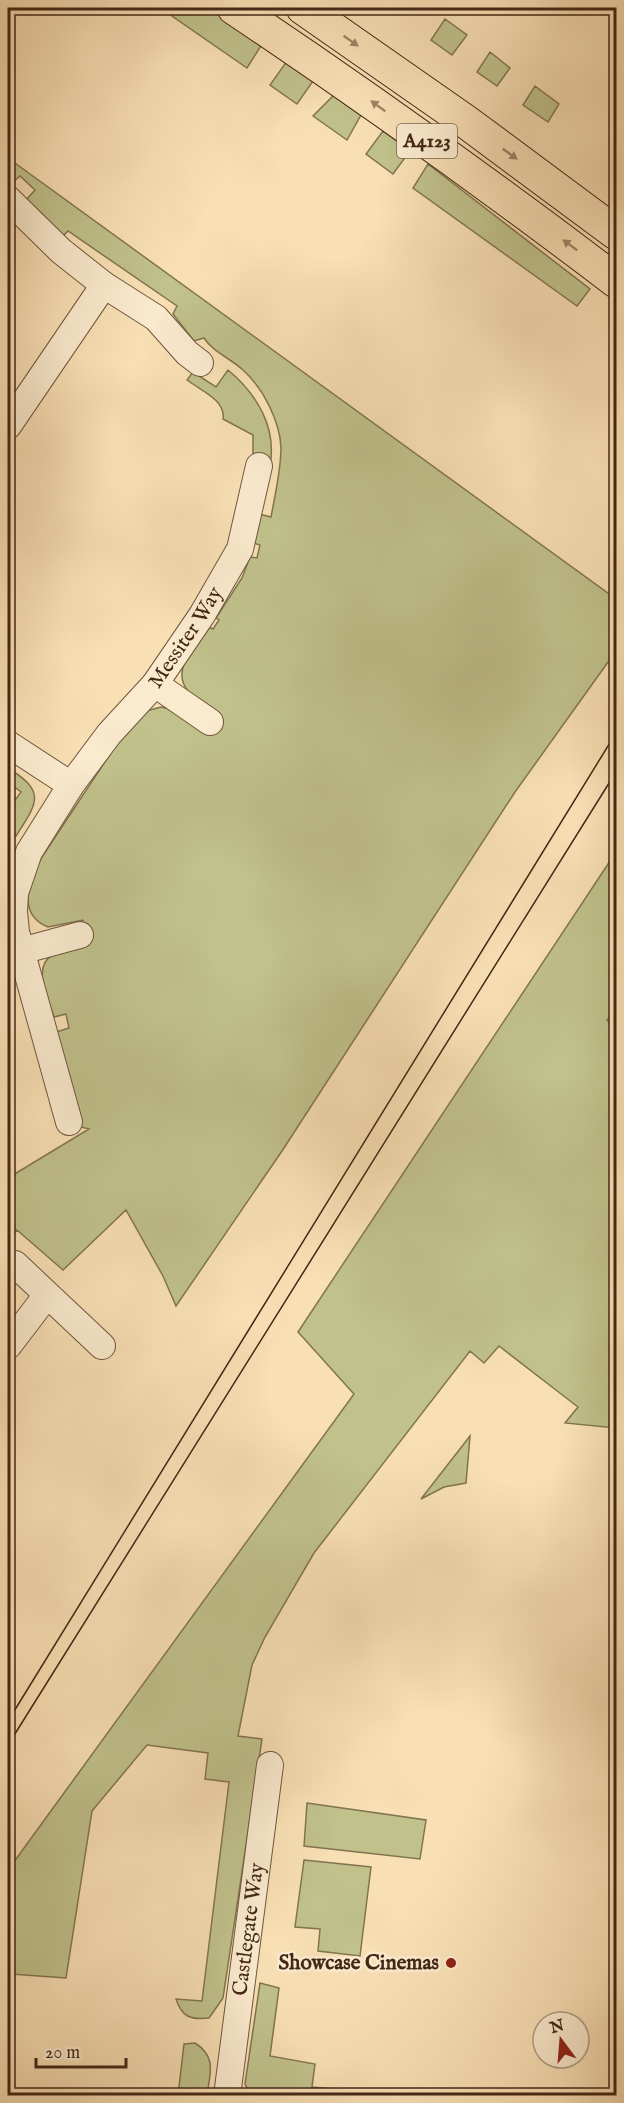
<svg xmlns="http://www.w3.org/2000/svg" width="624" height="2103" font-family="'IM FELL English',serif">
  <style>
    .green { fill: #c0c18b; stroke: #827450; stroke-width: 1.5 }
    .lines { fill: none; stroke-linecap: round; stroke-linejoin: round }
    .street-casing { stroke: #70553e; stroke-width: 28 }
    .highway-casing { stroke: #432716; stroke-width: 35 }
    .street { stroke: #faeace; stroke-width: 26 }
    .highway { stroke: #f8dfb4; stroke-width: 33 }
    .tram { stroke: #432716; stroke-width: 1.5 }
    .oneway { fill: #9e8365 }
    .poi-dot { fill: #8f2418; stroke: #faeace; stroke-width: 2 }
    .labels { text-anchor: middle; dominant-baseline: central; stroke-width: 5; stroke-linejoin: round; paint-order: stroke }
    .shield { fill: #faeace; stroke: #7a624d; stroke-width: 1.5 }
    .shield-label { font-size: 20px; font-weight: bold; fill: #432716 }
    .street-label { font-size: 21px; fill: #432716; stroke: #faeace }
    .poi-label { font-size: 21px; font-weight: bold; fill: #432716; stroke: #faeace; text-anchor: end }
  </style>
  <rect width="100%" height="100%" fill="#f8dfb4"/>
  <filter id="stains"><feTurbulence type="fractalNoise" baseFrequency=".00333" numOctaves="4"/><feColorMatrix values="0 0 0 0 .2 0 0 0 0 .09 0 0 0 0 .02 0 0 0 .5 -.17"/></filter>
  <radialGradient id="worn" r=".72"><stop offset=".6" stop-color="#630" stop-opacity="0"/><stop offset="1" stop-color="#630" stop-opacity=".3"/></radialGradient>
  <!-- green -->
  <path class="green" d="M 177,8 L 209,8 L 262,44 L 247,68 L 172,16 Z
    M 445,19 L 467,35 L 452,55 L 431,40 Z
    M 490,52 L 510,68 L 497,86 L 477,72 Z
    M 287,61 L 313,81 L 297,104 L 270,85 Z
    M 535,86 L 559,104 L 548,122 L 523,105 Z
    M 334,95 L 361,115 L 347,140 L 313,116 Z
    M 383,131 L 410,151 L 393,174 L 366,154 Z
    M 8,158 L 616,599 L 616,651 L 515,792 L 282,1151 L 176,1306 L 163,1276 L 126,1210 L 63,1270 L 17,1230 L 8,1242 L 8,1178 L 89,1129 L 81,1127 L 56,1032 L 69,1028 L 66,1014 L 54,1017 C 49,1001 31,966 53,955 C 64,949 78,947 89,943 L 83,920 L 48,927 C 16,914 29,881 42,857 L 124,733 L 146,711 L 161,707 L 170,709 L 206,733 L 219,714 C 210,706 197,701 189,692 C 169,671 196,645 208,627 L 213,629 L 219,620 L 216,618 L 242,578 L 250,557 L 257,558 L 260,545 L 253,543 L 259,514 L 271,517 C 275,495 281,470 281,448 C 280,421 263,388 243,370 C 230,358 213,352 204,338 L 194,341 L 173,314 L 177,306 L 68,231 L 63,236 L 26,200 L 35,190 L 20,176 L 11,184 L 8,180 Z
    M 428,164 L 590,289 L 577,306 L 413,188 Z
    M 228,370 C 257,394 277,428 270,465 L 253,461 L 253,435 L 223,419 C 226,400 200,390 187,380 L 193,372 L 216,387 Z
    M 8,768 C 47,792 37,803 16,836 L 8,830 L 8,810 L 21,792 L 8,782 Z
    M 616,852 L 616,937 L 613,941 L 616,944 L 616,1010 L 607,1020 L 616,1029 L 616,1428 L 565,1423 L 578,1407 L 499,1346 L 484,1363 L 470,1351 L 314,1553 L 265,1637 L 252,1665 L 238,1736 L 262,1739 L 223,1998 L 209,2018 C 190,2020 182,2017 176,1999 L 202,2001 L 229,1782 L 205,1779 L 208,1753 L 147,1745 L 92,1811 L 66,1978 L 11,1974 L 8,1995 L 8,1870 L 354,1394 L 298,1332 Z
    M 470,1436 L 466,1483 L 444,1487 L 421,1499 Z
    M 307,1803 L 426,1820 L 420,1859 L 304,1846 Z
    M 304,1860 L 371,1867 L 360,1956 L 318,1951 L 320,1929 L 295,1927 Z
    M 260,1983 L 279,1988 L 270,2056 L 315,2064 L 312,2087 L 334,2089 L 333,2095 L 251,2095 L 245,2084 Z
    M 195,2043 C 217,2057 210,2073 207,2095 L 178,2095 L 184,2044 Z"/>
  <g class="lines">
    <defs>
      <g id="street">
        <path d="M 8,199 L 61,251 L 104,285 L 156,318 L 187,353 L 200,363"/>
        <path d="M 8,426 L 104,285"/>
        <path d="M 155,684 L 210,722"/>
        <path d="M 8,744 L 71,785"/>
        <path d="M 21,951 L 80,935"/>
        <path id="s1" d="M 69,1122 L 16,932 L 14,912 L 15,893 L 29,852 L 71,785 L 109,734 L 155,684 L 202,615 L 240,549 L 259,466"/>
        <path d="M 15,1264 L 102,1346"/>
        <path d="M 8,1346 L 47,1295"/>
        <path id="s2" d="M 227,2096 L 270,1765"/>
      </g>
      <path id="highway" d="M 234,8 C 364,95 491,186 616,281
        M 303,8 L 465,121 L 616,233"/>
    </defs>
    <!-- street casing -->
    <use href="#street" class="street-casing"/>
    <!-- highway casing -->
    <use href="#highway" class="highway-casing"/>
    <!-- street -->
    <use href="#street" class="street"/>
    <!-- highway -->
    <use href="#highway" class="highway"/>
    <!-- tram -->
    <path class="tram" d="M 8,1721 L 616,733
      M 8,1745 L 616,772"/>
  </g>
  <!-- one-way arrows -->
  <defs><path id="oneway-solid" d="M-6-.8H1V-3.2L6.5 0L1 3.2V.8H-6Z" transform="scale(1.5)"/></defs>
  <g class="oneway">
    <use href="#oneway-solid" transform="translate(351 41) rotate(35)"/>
    <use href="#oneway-solid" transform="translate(378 106) rotate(-144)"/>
    <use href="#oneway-solid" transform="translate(510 154) rotate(36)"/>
    <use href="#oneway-solid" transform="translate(570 245) rotate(-143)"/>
  </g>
  <!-- markers -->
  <circle class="poi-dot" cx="451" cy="1963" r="6"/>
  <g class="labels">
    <!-- shield labels -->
    <rect class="shield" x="397" y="124" width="60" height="34" rx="4.5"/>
    <g class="shield-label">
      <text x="427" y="141">A4123</text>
    </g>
    <!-- street labels -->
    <g class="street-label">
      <text stroke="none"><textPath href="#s1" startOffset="546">Messiter Way</textPath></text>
      <text stroke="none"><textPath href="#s2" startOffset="168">Castlegate Way</textPath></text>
    </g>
    <!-- poi labels -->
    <g class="poi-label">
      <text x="439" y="1963">Showcase Cinemas</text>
    </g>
  </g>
  <!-- margin -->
  <rect width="624" height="2103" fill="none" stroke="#f8dfb4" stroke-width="30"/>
  <rect x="9" y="9" width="606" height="2085" fill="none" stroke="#432716" stroke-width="3"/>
  <rect x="15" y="15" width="594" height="2073" fill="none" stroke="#432716" stroke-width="1.5"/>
  <!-- north arrow -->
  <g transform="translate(561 2040) rotate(344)"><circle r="28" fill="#faeace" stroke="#b19c84" stroke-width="1.5"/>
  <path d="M0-4.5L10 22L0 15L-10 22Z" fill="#8f2418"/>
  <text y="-9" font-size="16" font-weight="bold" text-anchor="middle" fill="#432716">N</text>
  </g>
  <!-- scale -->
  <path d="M36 2058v9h90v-9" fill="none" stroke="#432716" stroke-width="3"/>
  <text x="45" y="2058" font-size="18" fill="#432716" stroke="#faeace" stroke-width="4.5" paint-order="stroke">20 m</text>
  <rect width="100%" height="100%" filter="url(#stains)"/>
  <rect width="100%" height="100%" fill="url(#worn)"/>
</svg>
